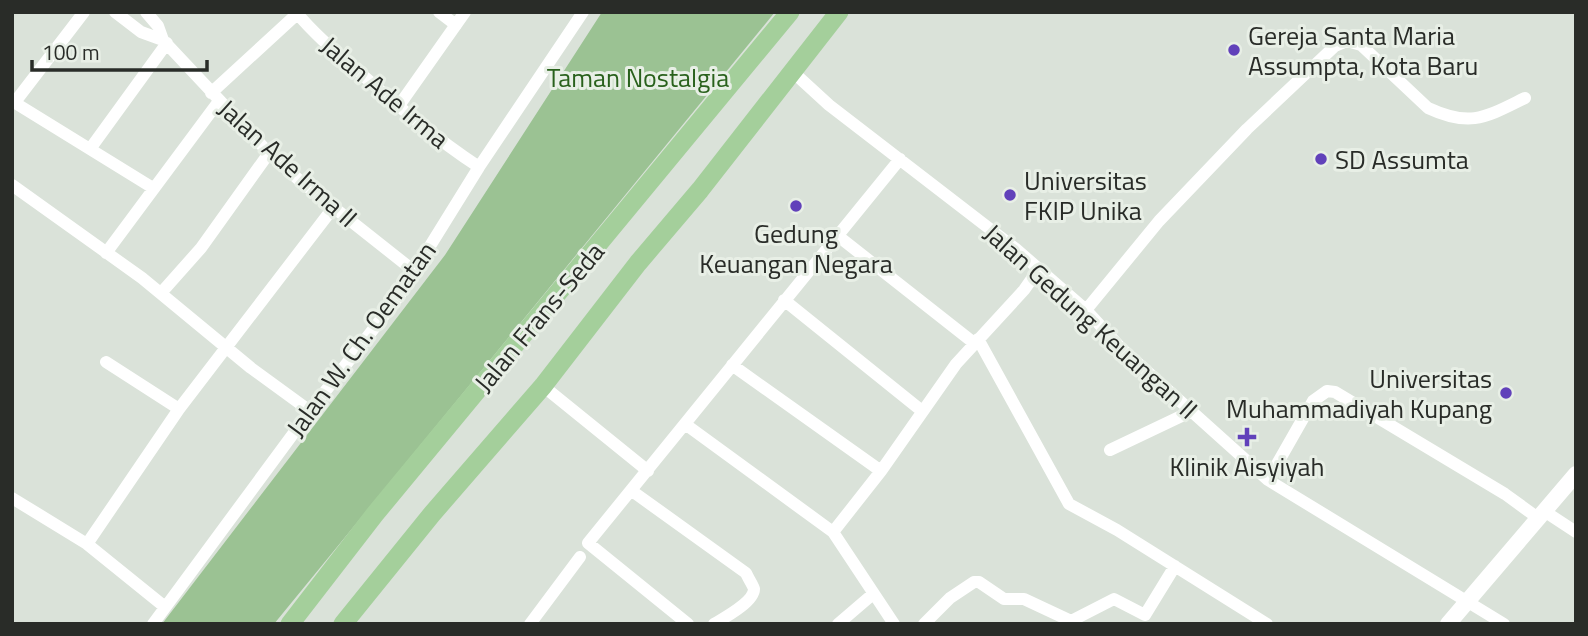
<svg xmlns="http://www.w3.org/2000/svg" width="1588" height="636" font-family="'Titillium Web',sans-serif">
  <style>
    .green { fill: #9bc293 }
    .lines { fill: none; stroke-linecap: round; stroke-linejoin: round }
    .minor { stroke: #fff; stroke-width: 12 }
    .tertiary { stroke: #fff; stroke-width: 16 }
    .primary { stroke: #a4cf9b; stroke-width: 19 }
    .poi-dot { fill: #6141ba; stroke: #e8efe6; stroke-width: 2.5 }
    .labels { text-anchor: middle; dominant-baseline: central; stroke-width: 6; stroke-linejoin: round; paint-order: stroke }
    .poi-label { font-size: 26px; fill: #292c28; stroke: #e8efe6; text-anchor: start }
    .park-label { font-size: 26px; fill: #29611c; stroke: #e8efe6 }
    .street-label { font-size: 26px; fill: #292c28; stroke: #e8efe6 }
  </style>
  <rect width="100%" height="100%" fill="#dae2d9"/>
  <!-- green -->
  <path class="green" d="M 602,12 L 775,12 L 274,624 L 162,624 L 445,255 Z"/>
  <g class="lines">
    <!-- minor -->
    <path class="minor" d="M 115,12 L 141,32 L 163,40
      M 146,12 L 158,26 L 163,40 L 269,153 L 299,180 L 414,271
      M 296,12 C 315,35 337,53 359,72 C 398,106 436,139 479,167
      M 439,12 L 456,25
      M 793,72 L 829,105 L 1016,249 L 1086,310 L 1121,348 L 1268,480 L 1504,624
      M 211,93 L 297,14
      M 12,101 L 153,188
      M 15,102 L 84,12
      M 398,107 L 465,12
      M 90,149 L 167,43
      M 12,185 L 142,278 L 251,368 L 310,411
      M 838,236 L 974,343
      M 106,253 L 219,101
      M 161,293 L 201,248 L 269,153
      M 784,300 L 922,411
      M 1086,310 L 1159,221 L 1247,129 L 1335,46 L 1347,41 L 1361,45 L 1428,108 C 1471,128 1486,117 1525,98
      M 978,339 L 1069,504 L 1117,530 L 1267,624
      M 106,362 L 179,409
      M 732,365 L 881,471
      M 543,386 L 648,471
      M 685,424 L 833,532 L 894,624
      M 1110,450 L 1192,411
      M 1268,480 L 1313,401 L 1327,391 L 1335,392 L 1505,494 L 1538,518
      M 632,491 L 746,573 C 748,578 753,585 754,589 C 754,602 724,618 714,624
      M 12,498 L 87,544 L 165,607
      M 1544,511 L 1576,532
      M 833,532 L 881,471 L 956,364 L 1024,290 L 1038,270
      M 87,544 L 179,409 L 333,208
      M 153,624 L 310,411 L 399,296 L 479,167 L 583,12
      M 530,624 L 580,557
      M 688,624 L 588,543 L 900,159
      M 838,624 L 873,594
      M 924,624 L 950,598 L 974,582 L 979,582 L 1004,599 L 1024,599 L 1071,621 L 1114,599 L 1145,615 L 1175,566"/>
    <!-- tertiary -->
    <path class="tertiary" d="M 1448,624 L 1576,474"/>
    <!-- primary -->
    <path class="primary" d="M 290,624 L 375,514 L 790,12
      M 343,624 L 432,514 L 543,386 L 638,263 L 700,190 L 839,12"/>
  </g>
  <!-- markers -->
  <g class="poi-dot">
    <circle cx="1234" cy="50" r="7"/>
    <circle cx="1321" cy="159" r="7"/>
    <circle cx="1010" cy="195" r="7"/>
    <circle cx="796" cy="206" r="7"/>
    <circle cx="1506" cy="393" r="7"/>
    <path d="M1243.5 426.5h7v7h7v7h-7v7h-7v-7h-7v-7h7z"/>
  </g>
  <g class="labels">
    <!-- poi labels -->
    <g class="poi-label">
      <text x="1248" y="35">Gereja Santa Maria<tspan x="1248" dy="30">Assumpta, Kota Baru</tspan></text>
      <text x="1335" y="159">SD Assumta</text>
      <text x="1024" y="180">Universitas<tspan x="1024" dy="30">FKIP Unika</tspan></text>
      <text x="796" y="233" text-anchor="middle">Gedung<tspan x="796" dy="30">Keuangan Negara</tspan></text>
      <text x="1492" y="378" text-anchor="end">Universitas<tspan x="1492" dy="30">Muhammadiyah Kupang</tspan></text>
      <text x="1247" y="466" text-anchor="middle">Klinik Aisyiyah</text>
    </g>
    <!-- park labels -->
    <g class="park-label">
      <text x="638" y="77">Taman Nostalgia</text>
    </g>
    <!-- street labels -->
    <g class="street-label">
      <text transform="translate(385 92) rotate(40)">Jalan Ade Irma</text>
      <text transform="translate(288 163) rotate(42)">Jalan Ade Irma II</text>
      <text transform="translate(539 317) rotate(-50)">Jalan Frans-Seda</text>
      <text transform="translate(1091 321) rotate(42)">Jalan Gedung Keuangan II</text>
      <text transform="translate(361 339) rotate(-54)">Jalan W. Ch. Oematan</text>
    </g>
  </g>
  <!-- border -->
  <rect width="1588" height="636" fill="none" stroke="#292c28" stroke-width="28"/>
  <!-- scale -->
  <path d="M32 60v10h175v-10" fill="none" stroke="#292c28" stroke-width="3.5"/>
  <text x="42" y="60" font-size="21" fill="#292c28" stroke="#e8efe6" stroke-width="5" paint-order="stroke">100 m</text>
</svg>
